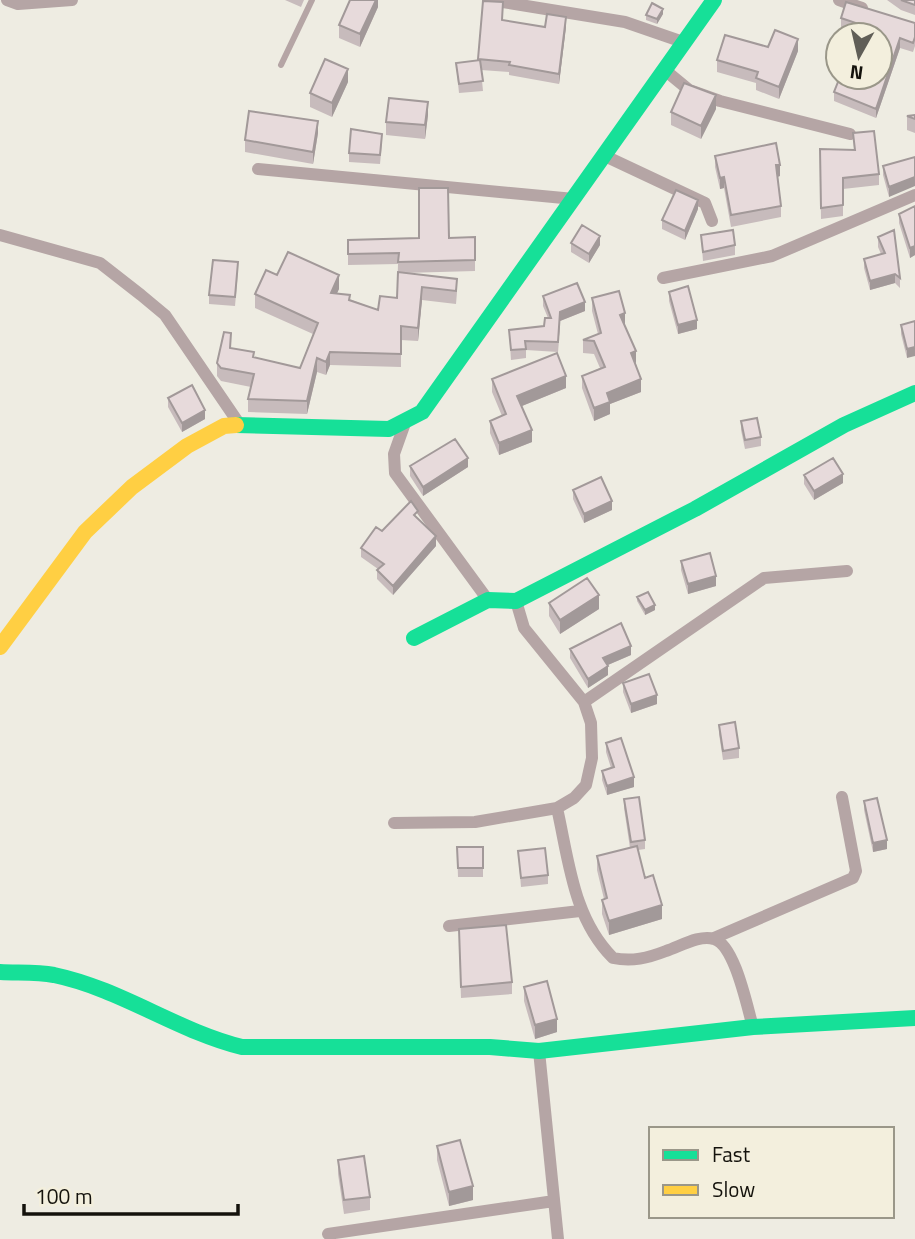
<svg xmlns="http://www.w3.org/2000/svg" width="915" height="1239" font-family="'Titillium Web',sans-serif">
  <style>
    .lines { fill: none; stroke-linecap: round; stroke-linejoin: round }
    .lane { stroke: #b5a5a5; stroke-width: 6 }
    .street { stroke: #b5a5a5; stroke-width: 12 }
    .fast { stroke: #16e098; stroke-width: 16 }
    .slow { stroke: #ffcf43; stroke-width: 16 }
    .wall { fill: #c7bbbc }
    .shaded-wall { fill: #a29999 }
    .building { fill: #e7dadb; stroke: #a29999; stroke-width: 2 }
  </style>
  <rect width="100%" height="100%" fill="#eeece2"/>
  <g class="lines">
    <!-- lane -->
    <path class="lane" d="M 281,65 L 312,0"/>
    <!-- street -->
    <path class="street" d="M 7,0 L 18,4 L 72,0
      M 490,0 L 625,22 L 683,42
      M 839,0 L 862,8
      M 666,71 L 689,90 L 720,101 L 850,134
      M 605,156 L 705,203 L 712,221
      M 258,169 L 574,199
      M 0,235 L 100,263 L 141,295 L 165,315 L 240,425
      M 663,278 L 772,256 L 915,195
      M 405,423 L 394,454 L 395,473 L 488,600
      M 584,702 L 764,578 L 847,571
      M 557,808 C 569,861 573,918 613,958 C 632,962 648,958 666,951 C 679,947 700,934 714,939 C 735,945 747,1007 753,1027
      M 394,823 L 475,822 L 557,808 L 574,798 L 586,785 L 592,758 L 591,723 L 584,702 L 524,628 L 516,601
      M 449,926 L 580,911
      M 714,938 L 853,878 L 856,871 L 842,797
      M 539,1051 L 558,1239
      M 328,1234 L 554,1201"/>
    <!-- fast -->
    <path class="fast" d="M 236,425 L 389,429 L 422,412 L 714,0
      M 414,638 L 488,600 L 516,601 L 695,509 L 844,425 L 915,393
      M 0,972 C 18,973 37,972 54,975 C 121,989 177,1031 242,1047 L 490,1047 L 539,1051 L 753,1027 L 915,1018"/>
    <!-- slow -->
    <path class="slow" d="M 0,647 L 85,532 L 132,487 L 187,446 L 224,426 L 236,425"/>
  </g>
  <!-- wall -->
  <path class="wall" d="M 285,0 L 304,0 L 301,7 Z
    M 378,0 L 378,7 L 360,47 L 339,38 L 339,25 Z
    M 887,0 L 915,0 L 915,15 L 901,10 Z
    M 483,1 L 503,20 L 545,27 L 566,27 L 559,84 L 509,75 L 509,72 L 481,70 L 483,91 L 459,93 L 456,63 L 478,61 Z
    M 663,14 L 657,24 L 646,20 L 646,15 Z
    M 841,18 L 915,23 L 915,46 L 913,52 L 900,48 L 876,118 L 834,101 L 834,92 L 856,32 L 841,28 Z
    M 768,47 L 798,51 L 779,99 L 756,90 L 756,83 L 717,72 L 717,60 Z
    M 348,82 L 332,117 L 310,107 L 310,93 Z
    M 716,109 L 701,139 L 671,125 L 671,112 Z
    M 428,115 L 425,139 L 386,135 L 386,122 Z
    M 915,115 L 915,133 L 907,130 L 907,116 Z
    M 318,133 L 313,164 L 245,152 L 245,140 Z
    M 853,133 L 879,174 L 879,185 L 843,189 L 843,216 L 821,219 L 820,149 L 854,150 Z
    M 382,143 L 380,164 L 349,162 L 349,153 Z
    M 715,156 L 780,176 L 778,177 L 781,206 L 781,217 L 731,227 L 724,188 L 720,189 L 715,167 Z
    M 915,157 L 889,197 L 883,175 L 883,166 Z
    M 915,206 L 915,255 L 910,258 L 899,223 L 899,214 Z
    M 698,209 L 685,240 L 662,229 L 662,220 Z
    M 701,235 L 735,245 L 735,255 L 703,261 Z
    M 475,237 L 475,271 L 404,273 L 457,279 L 457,292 L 456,304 L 422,300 L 418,341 L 401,340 L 401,367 L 330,365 L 326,375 L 317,372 L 307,414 L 248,412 L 248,399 L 251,387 L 221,381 L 217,376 L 217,363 L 231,348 L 254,358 L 300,368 L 313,334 L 255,308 L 255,294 L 277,275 L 339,289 L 336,294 L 378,310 L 397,298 L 398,264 L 348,265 L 348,240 Z
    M 878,237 L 900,278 L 900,288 L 895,283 L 870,290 L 864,268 L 864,259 L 881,254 L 878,247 Z
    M 571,243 L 600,245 L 589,263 L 571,252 Z
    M 238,272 L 235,306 L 209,304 L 209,295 Z
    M 669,292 L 697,329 L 678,334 L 669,301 Z
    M 543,296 L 585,311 L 560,321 L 558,352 L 526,350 L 526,358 L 511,360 L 509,330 L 544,326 L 548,318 L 543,306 Z
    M 592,298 L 625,326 L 636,364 L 641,392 L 610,404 L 610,414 L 594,421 L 582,388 L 582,376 L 600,368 L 594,354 L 583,353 L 583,340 L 598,334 L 592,311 Z
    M 915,321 L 907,358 L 901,334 L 901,325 Z
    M 492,379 L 566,388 L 522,406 L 532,442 L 499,455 L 490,433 L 490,421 L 502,416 L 492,392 Z
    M 168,398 L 205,419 L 182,432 L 168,407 Z
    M 741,421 L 761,437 L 761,446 L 745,449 L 741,430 Z
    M 410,466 L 468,467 L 423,496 L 410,476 Z
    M 804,475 L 843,483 L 814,500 L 804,484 Z
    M 573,490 L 612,510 L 584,523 L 573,499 Z
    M 418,519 L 436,546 L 393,595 L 377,579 L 377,570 L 378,569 L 361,557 L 361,548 L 382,531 Z
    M 681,561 L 716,586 L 688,594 L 681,570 Z
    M 637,597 L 655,610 L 645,615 L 637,601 Z
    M 549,603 L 599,609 L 560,634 L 549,616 Z
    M 570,649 L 631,655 L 608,665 L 608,675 L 588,688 L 570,658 Z
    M 623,683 L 657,704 L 631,713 L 623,692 Z
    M 719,725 L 739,748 L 739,758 L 723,760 L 719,734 Z
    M 606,743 L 634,787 L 607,795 L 602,780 L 602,771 L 611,768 L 606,752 Z
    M 624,799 L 645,840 L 645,849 L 638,850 L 645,878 L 662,919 L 609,935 L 602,914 L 602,900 L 604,899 L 597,870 L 597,856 L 630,848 L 624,808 Z
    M 864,801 L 887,849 L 873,852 L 864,810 Z
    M 457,847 L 483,847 L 483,877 L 458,877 Z
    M 518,851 L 548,875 L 548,884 L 521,887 Z
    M 459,941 L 512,982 L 512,994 L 461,998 Z
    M 524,987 L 557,1032 L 535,1039 L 524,1001 Z
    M 437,1146 L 473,1200 L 449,1206 L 437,1160 Z
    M 338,1160 L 370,1197 L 370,1210 L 344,1214 L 338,1174 Z"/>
  <!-- shaded-wall -->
  <path class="shaded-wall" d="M 376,0 L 378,0 L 378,7 L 360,47 L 360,34 Z
    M 663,9 L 663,14 L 657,24 L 657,19 Z
    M 566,17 L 566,27 L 559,84 L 559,74 Z
    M 900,38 L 900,48 L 876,118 L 876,109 Z
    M 798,39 L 798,51 L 779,99 L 779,87 Z
    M 348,69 L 348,82 L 332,117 L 332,103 Z
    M 716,95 L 716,109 L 701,139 L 701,126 Z
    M 428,102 L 428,115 L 425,139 L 425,125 Z
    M 318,121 L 318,133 L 313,164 L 313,152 Z
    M 776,165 L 780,165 L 780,176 L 776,177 Z
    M 724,177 L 724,188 L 720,189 L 720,178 Z
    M 915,177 L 915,186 L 889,197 L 889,187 Z
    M 698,200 L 698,209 L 685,240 L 685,231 Z
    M 600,236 L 600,245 L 589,263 L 589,254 Z
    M 915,246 L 915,255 L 910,258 L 910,248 Z
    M 895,274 L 895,283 L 870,290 L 870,281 Z
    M 339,275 L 339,289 L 331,307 L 331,293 Z
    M 422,287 L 422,300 L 418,341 L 418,328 Z
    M 585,302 L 585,311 L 560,321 L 558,352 L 560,312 Z
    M 625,313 L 625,326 L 620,315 Z
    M 697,320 L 697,329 L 678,334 L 678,325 Z
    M 915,347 L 915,356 L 907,358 L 907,349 Z
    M 636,351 L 636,364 L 631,353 Z
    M 330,352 L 330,365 L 326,375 L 326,362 Z
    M 317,358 L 317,372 L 307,414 L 307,401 Z
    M 566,376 L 566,388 L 517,408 L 517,396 Z
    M 641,379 L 641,392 L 610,404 L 610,414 L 594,421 L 594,408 L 607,393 Z
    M 205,410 L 205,419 L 182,432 L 182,423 Z
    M 532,430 L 532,442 L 499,455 L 499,443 Z
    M 468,458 L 468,467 L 423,496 L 423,487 Z
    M 843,474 L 843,483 L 814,500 L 814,491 Z
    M 612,501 L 612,510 L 584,523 L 584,514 Z
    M 436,536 L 436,546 L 393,595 L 393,586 Z
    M 716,576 L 716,586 L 688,594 L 688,584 Z
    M 599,595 L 599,609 L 560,634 L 560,620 Z
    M 655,605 L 655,610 L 645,615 L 645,610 Z
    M 631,646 L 631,655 L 603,667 L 603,658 Z
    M 608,666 L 608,675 L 588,688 L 588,679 Z
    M 657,695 L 657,704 L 631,713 L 631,704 Z
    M 634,777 L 634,787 L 607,795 L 607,786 Z
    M 887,840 L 887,849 L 873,852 L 873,843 Z
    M 662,905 L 662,919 L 609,935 L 609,921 Z
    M 557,1019 L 557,1032 L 535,1039 L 535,1025 Z
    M 473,1186 L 473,1200 L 449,1206 L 449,1192 Z"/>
  <!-- building -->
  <path class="building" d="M 350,0 L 376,0 L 360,34 L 339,25 Z
    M 901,0 L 915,0 L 915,5 Z
    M 483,1 L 503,2 L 502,20 L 545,27 L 547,14 L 566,17 L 559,74 L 509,65 L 510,62 L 478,59 Z
    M 846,2 L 915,23 L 915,37 L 913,43 L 900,38 L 876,109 L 834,92 L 840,77 L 880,77 L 880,35 L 855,35 L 859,24 L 841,18 Z
    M 652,3 L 663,9 L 657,19 L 646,15 Z
    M 775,30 L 798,39 L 779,87 L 756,78 L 758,72 L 717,60 L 725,35 L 768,47 Z
    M 325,59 L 348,69 L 332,103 L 310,93 Z
    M 480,60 L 483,81 L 459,84 L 456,63 Z
    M 684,83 L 716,95 L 701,126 L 671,112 Z
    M 389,98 L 428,102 L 425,125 L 386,122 Z
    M 249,111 L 318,121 L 313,152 L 245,140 Z
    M 915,115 L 915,119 L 907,116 Z
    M 351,129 L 382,134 L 380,155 L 349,153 Z
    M 874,131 L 879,174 L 843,178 L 843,205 L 821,208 L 820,149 L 855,150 L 853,133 Z
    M 776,143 L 780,165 L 776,165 L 781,206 L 731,215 L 724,177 L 720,178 L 715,156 Z
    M 915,157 L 915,177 L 889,187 L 883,166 Z
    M 419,188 L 448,188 L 449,238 L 475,237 L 475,260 L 398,262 L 399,253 L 348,254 L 348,240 L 419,238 Z
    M 676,190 L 698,200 L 685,231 L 662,220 Z
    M 915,206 L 915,246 L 910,248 L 899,214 Z
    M 582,225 L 600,236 L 589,254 L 571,243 Z
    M 733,230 L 735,245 L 703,252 L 701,235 Z
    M 894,230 L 900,278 L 895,274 L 870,281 L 864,259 L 885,253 L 878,237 Z
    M 288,252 L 339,275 L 331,293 L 350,295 L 349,300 L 378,310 L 380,296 L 397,298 L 398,272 L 457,279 L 456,291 L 422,287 L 418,328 L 401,326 L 401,354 L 330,352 L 326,362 L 317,358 L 307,401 L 248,399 L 254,374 L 221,368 L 217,363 L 224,332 L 231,333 L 230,348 L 254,352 L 253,357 L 300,368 L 318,323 L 255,294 L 266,270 L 277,275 Z
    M 213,260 L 238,262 L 235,297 L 209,295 Z
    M 577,283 L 585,302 L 560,312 L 558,342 L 525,341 L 526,349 L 511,350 L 509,330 L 544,326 L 545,318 L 551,318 L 543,296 Z
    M 688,286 L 697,320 L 678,325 L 669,292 Z
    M 619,291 L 625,313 L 620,315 L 636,351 L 631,353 L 641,379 L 607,393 L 610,402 L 594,408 L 582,376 L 605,367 L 594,341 L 583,340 L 601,333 L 592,298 Z
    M 915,321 L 915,347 L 907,349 L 901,325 Z
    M 557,353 L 566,376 L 517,396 L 532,430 L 499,443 L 490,421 L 506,414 L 492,379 Z
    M 192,385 L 205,410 L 182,423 L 168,398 Z
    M 757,418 L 761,437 L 745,440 L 741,421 Z
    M 455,439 L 468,458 L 423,487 L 410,466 Z
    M 833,458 L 843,474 L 814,491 L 804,475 Z
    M 601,477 L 612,501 L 584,514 L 573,490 Z
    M 411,501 L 418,511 L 414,515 L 436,536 L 393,586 L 377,570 L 384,564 L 361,548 L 376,527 L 382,531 Z
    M 710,553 L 716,576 L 688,584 L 681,561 Z
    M 587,578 L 599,595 L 560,620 L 549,603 Z
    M 648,592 L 655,605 L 645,610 L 637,597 Z
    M 621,623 L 631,646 L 603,658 L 608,666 L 588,679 L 570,649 Z
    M 649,674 L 657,695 L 631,704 L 623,683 Z
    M 735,722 L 739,748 L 723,751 L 719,725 Z
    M 621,738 L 634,777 L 607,786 L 602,771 L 614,767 L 606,743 Z
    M 639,797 L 645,840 L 631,842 L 624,799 Z
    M 877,798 L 887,840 L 873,843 L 864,801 Z
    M 637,846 L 645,878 L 653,875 L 662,905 L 609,921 L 602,900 L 607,898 L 597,856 Z
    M 457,847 L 483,847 L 483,868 L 458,868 Z
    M 545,848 L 548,875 L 521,878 L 518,851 Z
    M 506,925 L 512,982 L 461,987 L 459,929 Z
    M 547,981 L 557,1019 L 535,1025 L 524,987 Z
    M 460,1140 L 473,1186 L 449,1192 L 437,1146 Z
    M 364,1156 L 370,1197 L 344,1200 L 338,1160 Z"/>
  <!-- legend -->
  <rect x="649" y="1127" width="245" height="91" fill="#f3efdd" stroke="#9a9789" stroke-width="2"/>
  <rect x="663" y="1150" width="35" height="10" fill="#16e098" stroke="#9a9789" stroke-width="2"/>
  <text x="712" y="1162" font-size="21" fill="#14120c">Fast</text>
  <rect x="663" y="1185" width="35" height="10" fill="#ffcf43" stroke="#9a9789" stroke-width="2"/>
  <text x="712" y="1197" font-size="21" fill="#14120c">Slow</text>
  <!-- north arrow -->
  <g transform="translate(859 56) rotate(188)"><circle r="33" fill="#f3efdd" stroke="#9a9789" stroke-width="2"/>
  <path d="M0-5L12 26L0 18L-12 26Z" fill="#605e57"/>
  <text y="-10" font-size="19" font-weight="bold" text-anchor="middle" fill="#14120c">N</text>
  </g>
  <!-- scale -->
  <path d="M24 1204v10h214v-10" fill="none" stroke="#14120c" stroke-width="3.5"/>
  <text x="35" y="1204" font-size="21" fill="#14120c" stroke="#f3efdd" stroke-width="5" paint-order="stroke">100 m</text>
</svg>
